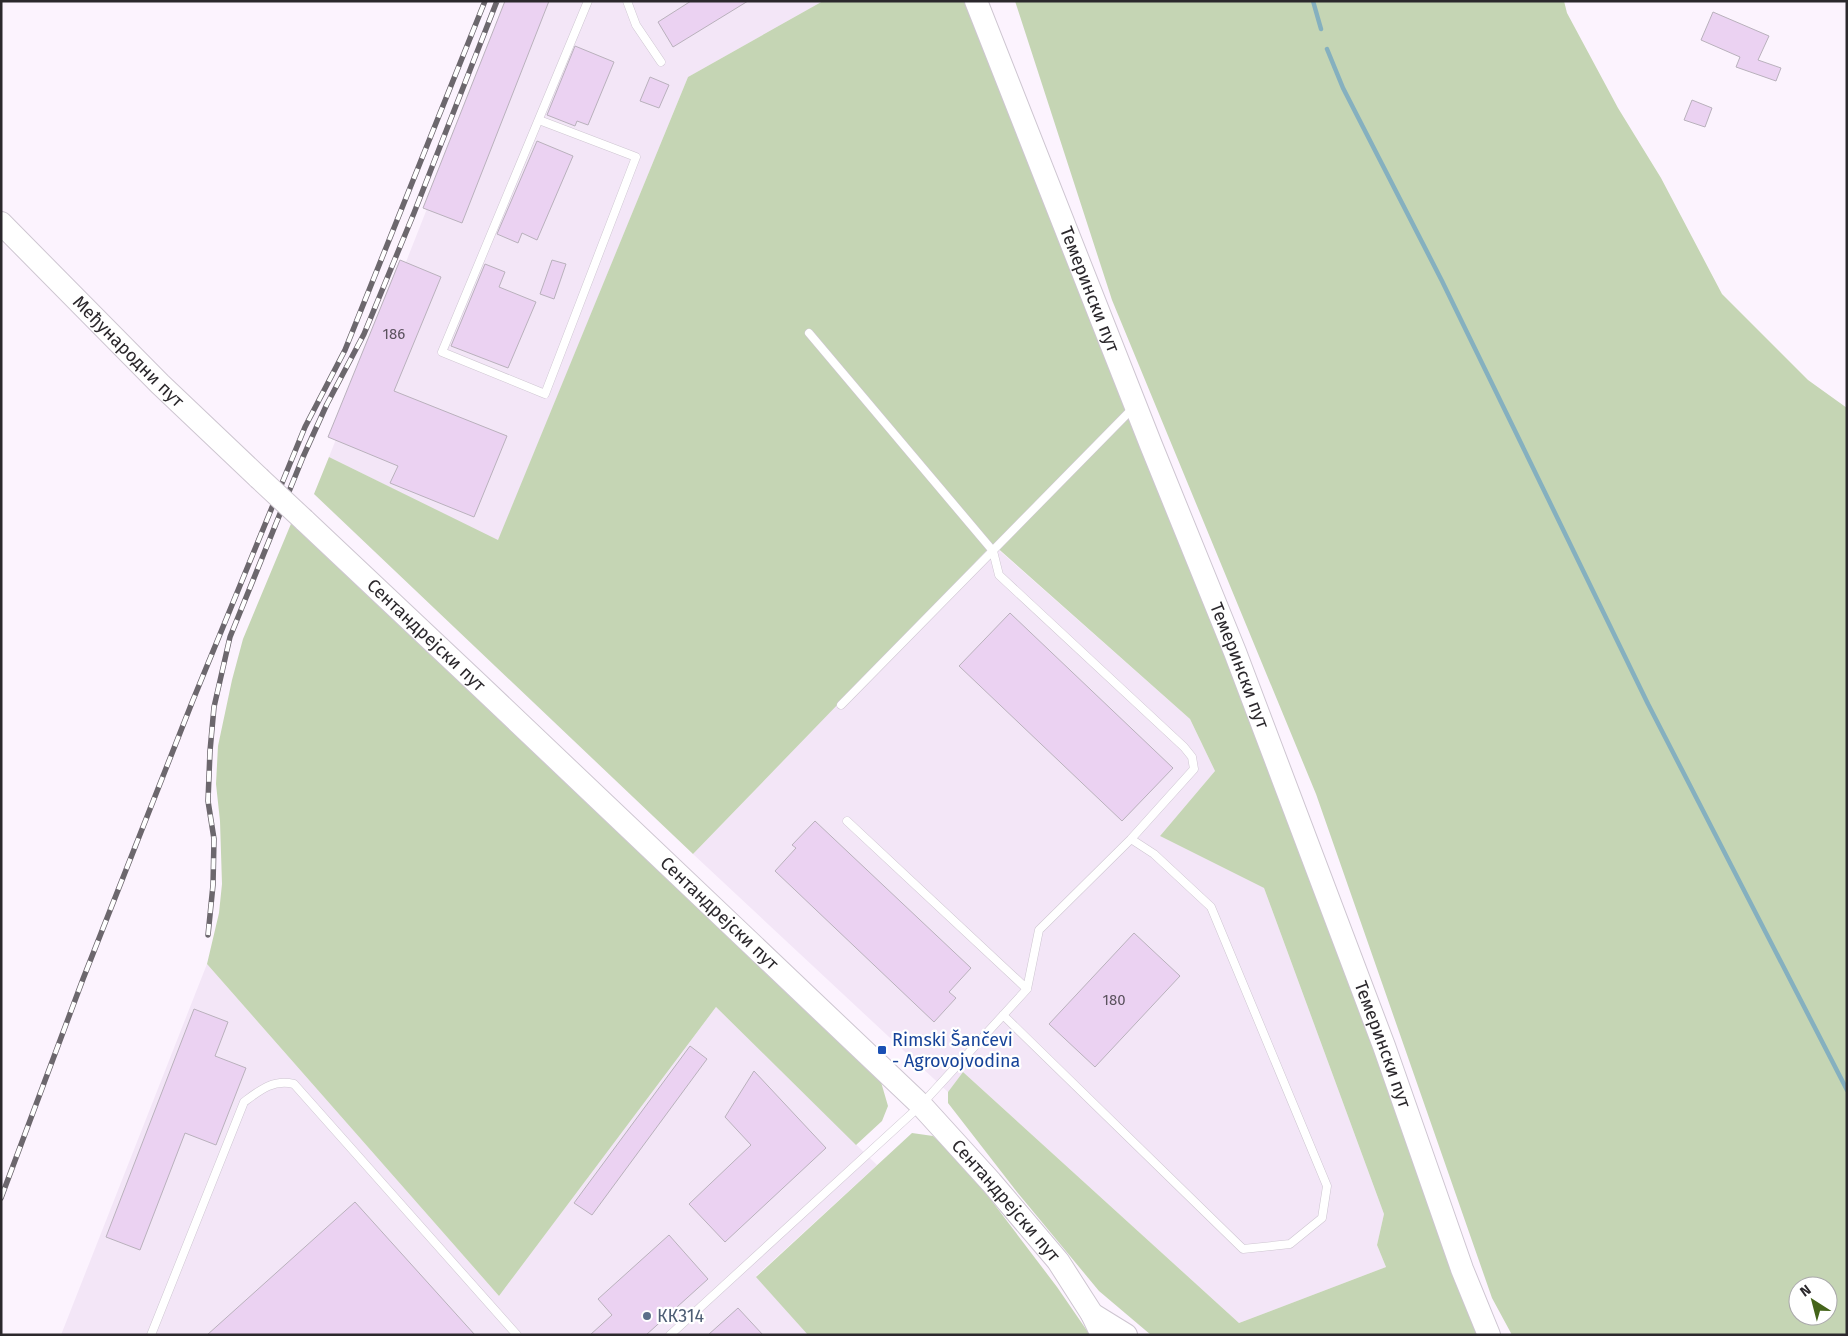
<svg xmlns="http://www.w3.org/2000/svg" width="1848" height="1336" font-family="'Fira Sans',sans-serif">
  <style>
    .built { fill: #f3e6f7 }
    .green { fill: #c5d5b4; fill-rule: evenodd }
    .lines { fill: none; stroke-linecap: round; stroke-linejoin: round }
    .stream { stroke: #85b0bf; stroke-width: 4.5 }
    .building { fill: #ebd2f2; stroke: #b9b1bc }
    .service-casing { stroke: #cec6d1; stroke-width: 9 }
    .secondary-casing { stroke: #cec6d1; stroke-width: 24 }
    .service { stroke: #fff; stroke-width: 8 }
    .secondary { stroke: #fff; stroke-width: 22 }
    .rail-casing { stroke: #6c676d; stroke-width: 5.5 }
    .rail { stroke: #fff; stroke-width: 4; stroke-dasharray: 11; stroke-linecap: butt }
    .secondary-bridge-casing { stroke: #cec6d1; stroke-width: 24; stroke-linecap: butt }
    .secondary-bridge { stroke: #fff; stroke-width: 22 }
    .transit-dot { fill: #1a4fb4; stroke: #fff; stroke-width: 2 }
    .service-dot { fill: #5c6f8a; stroke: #fff; stroke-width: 2 }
    .labels { text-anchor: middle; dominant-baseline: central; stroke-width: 4.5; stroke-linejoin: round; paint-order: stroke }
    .number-label { font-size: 15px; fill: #5b525e }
    .street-label { font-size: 18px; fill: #2b282c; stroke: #fff }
    .transit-label { font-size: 18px; fill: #164399; stroke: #fff; text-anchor: start }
    .service-label { font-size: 18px; fill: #4e5e75; stroke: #fff; text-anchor: start }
  </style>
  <rect width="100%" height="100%" fill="#fcf3fe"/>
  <!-- built -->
  <path class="built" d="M 509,1 L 823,1 L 688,77 L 498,541 L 329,457 Z
    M 992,544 L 1190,719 L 1215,771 L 1160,836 L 1264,888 L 1384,1214 L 1377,1245 L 1386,1267 L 1239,1323 L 963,1072 L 948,1092 L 693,854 Z
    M 207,964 L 499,1296 L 716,1007 L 877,1165 L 756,1276 L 808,1335 L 61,1335 Z"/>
  <!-- green -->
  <path class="green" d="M 823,1 L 976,1 L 1487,1335 L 1151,1335 L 1099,1291 L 1017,1192 L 948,1103 L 948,1092 L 963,1072 L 1239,1323 L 1386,1267 L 1377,1245 L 1384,1214 L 1264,888 L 1160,836 L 1215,771 L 1190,719 L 993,544 L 693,854 L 314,494 L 329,457 L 498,540 L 688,77 Z
    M 1015,1 L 1564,1 L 1567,13 L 1618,108 L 1661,178 L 1722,294 L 1808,380 L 1847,408 L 1847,1335 L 1512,1335 L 1492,1298 L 1316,794 L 1112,300 ZM 1798,1286 L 1828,1286 L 1828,1316 L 1798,1316 Z
    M 293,519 L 881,1082 L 888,1106 L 882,1121 L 856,1145 L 716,1007 L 499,1296 L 207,964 L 219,913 L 222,884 L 220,821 L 216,784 L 218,746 L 232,680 L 243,639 Z
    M 912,1133 L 933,1136 L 963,1163 L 1057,1287 L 1090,1335 L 808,1335 L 756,1277 Z"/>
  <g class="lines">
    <!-- stream -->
    <path class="stream" d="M 1313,1 L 1321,29
      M 1327,49 L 1343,88 L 1442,281 L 1648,704 L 1847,1090"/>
  </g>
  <!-- building -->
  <path class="building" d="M 505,1 L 549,1 L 462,223 L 423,208 Z
    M 691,1 L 748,1 L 673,47 L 658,22 Z
    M 1713,12 L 1769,36 L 1758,60 L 1781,68 L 1776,81 L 1736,67 L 1740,57 L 1701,40 Z
    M 575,46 L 614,62 L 588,125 L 577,121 L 575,126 L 547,115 Z
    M 650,77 L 669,85 L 659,108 L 640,101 Z
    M 1692,100 L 1712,108 L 1705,127 L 1684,120 Z
    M 537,141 L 573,156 L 537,240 L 522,233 L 518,243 L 497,234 Z
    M 400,260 L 441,277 L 394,391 L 507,436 L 474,517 L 390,483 L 398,466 L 328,437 Z
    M 552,260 L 566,264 L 554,299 L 540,294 Z
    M 485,264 L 505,272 L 499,287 L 536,302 L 508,368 L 451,346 Z
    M 1010,613 L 1173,768 L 1122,821 L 959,666 Z
    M 815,821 L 971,968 L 949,992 L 956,998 L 934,1022 L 775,871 L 796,848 L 792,845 Z
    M 1134,933 L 1180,976 L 1095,1067 L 1049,1024 Z
    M 194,1009 L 228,1022 L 215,1056 L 246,1068 L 216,1145 L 185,1133 L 140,1250 L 106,1237 Z
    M 690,1046 L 707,1059 L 592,1215 L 574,1203 Z
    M 754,1071 L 826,1148 L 725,1242 L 689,1204 L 751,1145 L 725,1117 Z
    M 355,1202 L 475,1335 L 207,1335 Z
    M 669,1235 L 708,1279 L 646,1335 L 590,1335 L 612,1315 L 598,1299 Z
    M 738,1308 L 763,1335 L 708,1335 Z"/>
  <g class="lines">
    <defs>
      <path id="service" d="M 627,1 L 636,25 L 661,62
        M 539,120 L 636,157 L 545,394 L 442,352 L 588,1
        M 809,333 L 993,551 L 999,575 L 1184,747 L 1192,757 L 1194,769 L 1131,839
        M 841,705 L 1134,407
        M 847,821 L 1027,989
        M 151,1335 L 244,1102 C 260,1090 273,1079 294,1084 L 517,1335
        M 670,1335 L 921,1105 L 1027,989 L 1039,930 L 1131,839 L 1154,854 L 1211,907 L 1327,1186 L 1322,1218 L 1290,1244 L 1243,1249 L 1003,1015"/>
      <g id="secondary">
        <path id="s1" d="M 976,1 L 1151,445 L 1235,652 L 1384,1046 L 1462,1269 L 1489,1335"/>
        <path id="s2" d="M 1,223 L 160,384 L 259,478"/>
        <path id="s3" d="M 304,520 L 478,684 L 921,1105 L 991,1182 L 1058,1261 L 1092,1314 L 1102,1335"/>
        <path d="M 1092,1314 L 1126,1335"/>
      </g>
    </defs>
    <!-- service casing -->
    <use href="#service" class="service-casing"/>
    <!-- secondary casing -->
    <use href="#secondary" class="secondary-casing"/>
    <!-- service -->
    <use href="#service" class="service"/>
    <!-- secondary -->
    <use href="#secondary" class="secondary"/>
    <defs>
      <path id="rail" d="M 208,935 L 213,885 L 214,839 L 208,801 L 210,751 L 214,707 L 230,637 L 303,457 L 327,404 L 364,334 L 414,213 L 497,1
        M 1,1198 L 83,979 L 193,700 L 305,427 L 345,350 L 485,1"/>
    </defs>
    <!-- rail casing -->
    <use href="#rail" class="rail-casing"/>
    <!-- rail -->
    <use href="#rail" class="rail"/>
    <defs>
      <path id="secondary-bridge" d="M 259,478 L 304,520"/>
    </defs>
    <!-- secondary-bridge casing -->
    <use href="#secondary-bridge" class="secondary-bridge-casing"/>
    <!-- secondary-bridge -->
    <use href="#secondary-bridge" class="secondary-bridge"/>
  </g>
  <!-- markers -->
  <rect class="transit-dot" x="877" y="1045" width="10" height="10" rx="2.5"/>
  <circle class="service-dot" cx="647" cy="1316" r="5"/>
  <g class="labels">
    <!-- number labels -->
    <g class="number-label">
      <text x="394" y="334">186</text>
      <text x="1114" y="1000">180</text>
    </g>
    <!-- street labels -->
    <g class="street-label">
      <text stroke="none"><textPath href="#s1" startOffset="310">Темерински пут</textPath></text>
      <text stroke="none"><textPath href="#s2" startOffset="181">Међународни пут</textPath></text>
      <text stroke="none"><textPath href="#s3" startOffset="168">Сентандрејски пут</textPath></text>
      <text stroke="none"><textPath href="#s1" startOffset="715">Темерински пут</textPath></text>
      <text stroke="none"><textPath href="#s3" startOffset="572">Сентандрејски пут</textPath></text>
      <text stroke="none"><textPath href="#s1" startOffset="1120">Темерински пут</textPath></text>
      <text stroke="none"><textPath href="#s3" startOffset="978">Сентандрејски пут</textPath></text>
    </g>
    <!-- transit labels -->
    <g class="transit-label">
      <text x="892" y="1040">Rimski Šančevi<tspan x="892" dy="21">- Agrovojvodina</tspan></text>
    </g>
    <!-- service labels -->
    <g class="service-label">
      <text x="657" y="1316">КК314</text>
    </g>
  </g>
  <!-- border -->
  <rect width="1848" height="1336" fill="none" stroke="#2b282c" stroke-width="5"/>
  <!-- north arrow -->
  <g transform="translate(1813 1301) rotate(324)"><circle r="24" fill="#ffffff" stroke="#aaa9ab"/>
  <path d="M0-4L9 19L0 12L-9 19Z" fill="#44641a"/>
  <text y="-8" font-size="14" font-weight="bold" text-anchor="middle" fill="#2b282c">N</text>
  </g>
</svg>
